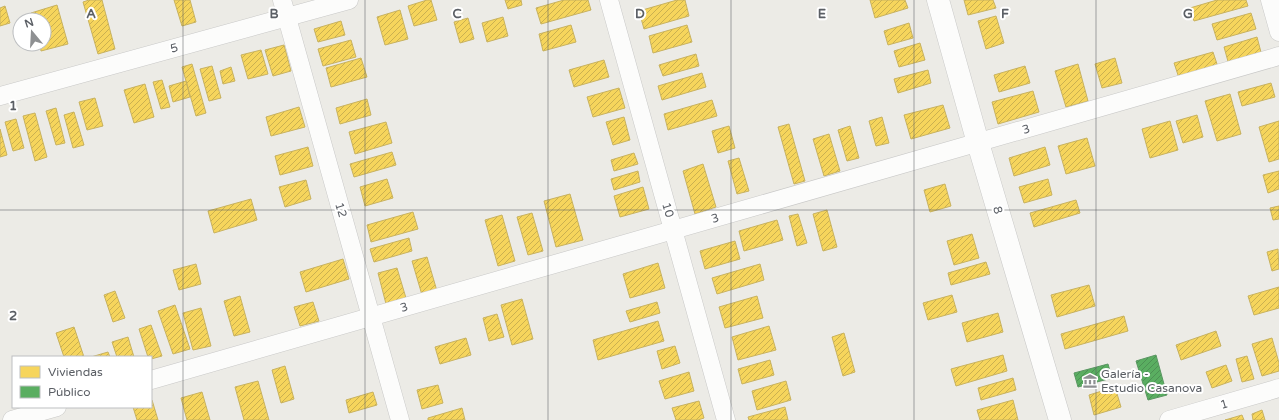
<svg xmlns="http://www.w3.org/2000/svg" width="1279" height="420" font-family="'Varela Round',sans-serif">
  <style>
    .homes { fill: url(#homes-hatch); stroke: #c8b25f }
    .public { fill: url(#public-hatch); stroke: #5a9662 }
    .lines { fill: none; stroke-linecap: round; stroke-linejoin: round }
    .minor-casing { stroke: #c8c8c7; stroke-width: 19 }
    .tertiary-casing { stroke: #c8c8c7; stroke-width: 23 }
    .minor { stroke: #fcfcfb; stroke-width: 18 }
    .tertiary { stroke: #fcfcfb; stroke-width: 22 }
    .grid { fill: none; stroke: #5b5f65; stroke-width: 1; stroke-opacity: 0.55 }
    .labels { text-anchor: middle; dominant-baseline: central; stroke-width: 4; stroke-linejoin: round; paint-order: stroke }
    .street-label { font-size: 12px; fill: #5b5f65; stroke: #fff }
    .poi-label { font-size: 12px; fill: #5b5f65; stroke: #fff; text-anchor: start }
    .grid-label { font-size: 13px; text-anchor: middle; font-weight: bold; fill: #5b5f65; stroke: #fff; stroke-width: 4; stroke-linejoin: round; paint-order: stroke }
  </style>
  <defs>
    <pattern id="homes-hatch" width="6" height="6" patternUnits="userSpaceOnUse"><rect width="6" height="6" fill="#f6d55c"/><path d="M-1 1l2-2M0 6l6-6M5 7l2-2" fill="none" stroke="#cab050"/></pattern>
    <pattern id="public-hatch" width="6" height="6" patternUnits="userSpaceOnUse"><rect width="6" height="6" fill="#5aae61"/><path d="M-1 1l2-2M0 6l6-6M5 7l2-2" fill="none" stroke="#4d9154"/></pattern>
  </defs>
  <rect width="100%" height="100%" fill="#ecebe6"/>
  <!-- homes -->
  <path class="homes" d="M 89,0 L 102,0 L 115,49 L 98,54 L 83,2 Z
    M 174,0 L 190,0 L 196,22 L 182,26 Z
    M 427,0 L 431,0 L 437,20 L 414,26 L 408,6 Z
    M 505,0 L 521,0 L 522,5 L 508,9 Z
    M 564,0 L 588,0 L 591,10 L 541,24 L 536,8 Z
    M 677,0 L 685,0 L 689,16 L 644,29 L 639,11 Z
    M 870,0 L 905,0 L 908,8 L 875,18 Z
    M 964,0 L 993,0 L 996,8 L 968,15 Z
    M 1217,0 L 1246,0 L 1248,6 L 1194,21 L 1190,8 Z
    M 57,5 L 68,44 L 41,51 L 40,44 L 44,44 L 44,20 L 33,20 L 31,13 Z
    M 5,6 L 10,23 L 0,26 L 0,8 Z
    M 400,10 L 408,39 L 385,45 L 377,17 Z
    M 1251,13 L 1256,29 L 1217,40 L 1212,24 Z
    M 996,16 L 1004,43 L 986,49 L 978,21 Z
    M 503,17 L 508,36 L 487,42 L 482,23 Z
    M 468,18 L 474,39 L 460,43 L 454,22 Z
    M 341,21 L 345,35 L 318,42 L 314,29 Z
    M 909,23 L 913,38 L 888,45 L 884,31 Z
    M 571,25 L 576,42 L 543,51 L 539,34 Z
    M 687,25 L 692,42 L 653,53 L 649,36 Z
    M 1257,37 L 1262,56 L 1229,65 L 1224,47 Z
    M 351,40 L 356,57 L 323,66 L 318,49 Z
    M 920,43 L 925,60 L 899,67 L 894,51 Z
    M 284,45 L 291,71 L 273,76 L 265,50 Z
    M 261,50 L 268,74 L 248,79 L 241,55 Z
    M 1213,52 L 1218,67 L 1179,78 L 1174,63 Z
    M 696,54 L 699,66 L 663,76 L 659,65 Z
    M 361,58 L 367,77 L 331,87 L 326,68 Z
    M 1115,58 L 1122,83 L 1102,88 L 1095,64 Z
    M 604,60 L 609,77 L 574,87 L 569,70 Z
    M 192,64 L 206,113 L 196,116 L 182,67 Z
    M 1078,64 L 1088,101 L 1066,107 L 1055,71 Z
    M 212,66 L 221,98 L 209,101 L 200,69 Z
    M 1025,66 L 1030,83 L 999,92 L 994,75 Z
    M 231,67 L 235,81 L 223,84 L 220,71 Z
    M 928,70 L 931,83 L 898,93 L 894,79 Z
    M 702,73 L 706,87 L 662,100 L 658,86 Z
    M 162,80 L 170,107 L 161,109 L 153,82 Z
    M 186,81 L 190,97 L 173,102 L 169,86 Z
    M 1271,83 L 1275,97 L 1242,106 L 1238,92 Z
    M 145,84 L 154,117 L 134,123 L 124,90 Z
    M 619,88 L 625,108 L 593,117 L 587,97 Z
    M 1033,91 L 1039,112 L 998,124 L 992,102 Z
    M 1230,94 L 1241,134 L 1217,141 L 1205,101 Z
    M 95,98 L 103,126 L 87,130 L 79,102 Z
    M 367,99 L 371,115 L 340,124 L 336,108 Z
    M 712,100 L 717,116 L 668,130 L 664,114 Z
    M 943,105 L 950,128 L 911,139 L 904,115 Z
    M 299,107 L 305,127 L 271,136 L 266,117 Z
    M 56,108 L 65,143 L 56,145 L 46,111 Z
    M 74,112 L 84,145 L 73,148 L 64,115 Z
    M 35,113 L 47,157 L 35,161 L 23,116 Z
    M 1197,115 L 1203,137 L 1183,143 L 1176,121 Z
    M 624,117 L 630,140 L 613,145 L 606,122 Z
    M 882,117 L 889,143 L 876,146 L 869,121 Z
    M 16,119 L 24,148 L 13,151 L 5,122 Z
    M 1170,121 L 1178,150 L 1150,158 L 1142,129 Z
    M 1279,121 L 1279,159 L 1269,162 L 1259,127 Z
    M 386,122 L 392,143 L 355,154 L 349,132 Z
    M 789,124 L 805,181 L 794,184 L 778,127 Z
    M 729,126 L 735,148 L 718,153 L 712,131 Z
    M 850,126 L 859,158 L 847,161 L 838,130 Z
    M 0,129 L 7,155 L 0,157 Z
    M 829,134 L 840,171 L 824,176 L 813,139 Z
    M 1087,138 L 1095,166 L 1066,174 L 1058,146 Z
    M 308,147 L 313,166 L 280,175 L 275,156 Z
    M 1045,147 L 1050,165 L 1014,176 L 1009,158 Z
    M 392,152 L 396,165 L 354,177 L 350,164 Z
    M 634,153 L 638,164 L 614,171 L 611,160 Z
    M 739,158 L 749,191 L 737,194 L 728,161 Z
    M 703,164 L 716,207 L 695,214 L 683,171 Z
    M 638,171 L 640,182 L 614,190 L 611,179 Z
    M 1279,171 L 1279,189 L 1268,193 L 1263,175 Z
    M 387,179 L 393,198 L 365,206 L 360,187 Z
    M 1048,179 L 1052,195 L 1024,203 L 1019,187 Z
    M 306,180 L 311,199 L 285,207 L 279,187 Z
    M 945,184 L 951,206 L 930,212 L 924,190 Z
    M 643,187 L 649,209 L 620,217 L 614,196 Z
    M 570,194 L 583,240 L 556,247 L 544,201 Z
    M 251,199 L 257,220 L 214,233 L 208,211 Z
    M 1076,200 L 1080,213 L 1034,227 L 1030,213 Z
    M 1279,206 L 1279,219 L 1273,220 L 1270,208 Z
    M 827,210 L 837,247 L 823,251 L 813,214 Z
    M 413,212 L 418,229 L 371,242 L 367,225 Z
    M 532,213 L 543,251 L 528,255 L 517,217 Z
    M 798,214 L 807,243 L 797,246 L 789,216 Z
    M 502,215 L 515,261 L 498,266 L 485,220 Z
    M 777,220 L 783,240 L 744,251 L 739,231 Z
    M 972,234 L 979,258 L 954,265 L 947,241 Z
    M 409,238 L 412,251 L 374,262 L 370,249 Z
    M 735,241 L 740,259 L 705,269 L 700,251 Z
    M 1278,249 L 1279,269 L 1272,271 L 1267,252 Z
    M 427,257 L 437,291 L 422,295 L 412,261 Z
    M 343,259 L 349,279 L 306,292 L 300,272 Z
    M 986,262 L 990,274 L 951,285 L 948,273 Z
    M 658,263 L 665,288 L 630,298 L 623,274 Z
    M 196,264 L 201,284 L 179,290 L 173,270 Z
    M 760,264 L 764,280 L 717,294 L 712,278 Z
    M 397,268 L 406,298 L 386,304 L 378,273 Z
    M 1089,285 L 1095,306 L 1057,317 L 1051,295 Z
    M 1279,287 L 1279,308 L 1254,315 L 1248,296 Z
    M 115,291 L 125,318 L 113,322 L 104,295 Z
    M 952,295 L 957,312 L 928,320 L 923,303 Z
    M 240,296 L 250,332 L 234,336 L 224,301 Z
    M 757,296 L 763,318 L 725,328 L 719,307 Z
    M 522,299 L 533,339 L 512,345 L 501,305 Z
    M 313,302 L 319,321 L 300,326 L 294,307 Z
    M 657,302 L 660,313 L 630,322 L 626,311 Z
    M 175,305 L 190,349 L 173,354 L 158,311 Z
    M 201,308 L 211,346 L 193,350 L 183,313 Z
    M 998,313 L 1003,332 L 967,342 L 962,323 Z
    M 497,314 L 504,337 L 489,341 L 483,318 Z
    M 1124,316 L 1128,331 L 1065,349 L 1061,334 Z
    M 658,321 L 664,341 L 598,360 L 593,340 Z
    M 151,325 L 162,356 L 151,359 L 151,357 L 148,357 L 139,329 Z
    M 769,326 L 776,350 L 738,360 L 732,337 Z
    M 74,327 L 84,357 L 64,357 L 56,333 Z
    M 1216,331 L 1221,346 L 1181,360 L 1176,345 Z
    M 844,333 L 855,372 L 843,376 L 832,337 Z
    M 128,337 L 134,357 L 117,357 L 112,342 Z
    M 466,338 L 471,355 L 440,364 L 435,347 Z
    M 1272,338 L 1279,363 L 1279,371 L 1262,376 L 1252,344 Z
    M 675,346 L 680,363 L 662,369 L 657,351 Z
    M 108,352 L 110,357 L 91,357 Z
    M 1003,355 L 1007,371 L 956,386 L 951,369 Z
    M 1247,356 L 1254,379 L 1242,382 L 1236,359 Z
    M 770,360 L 774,375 L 742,384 L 738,369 Z
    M 1226,365 L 1232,381 L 1212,388 L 1206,372 Z
    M 285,366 L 294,399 L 281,403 L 272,370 Z
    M 689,372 L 694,391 L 665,399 L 659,381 Z
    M 1013,378 L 1016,390 L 981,400 L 978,388 Z
    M 258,381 L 269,420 L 244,420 L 235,387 Z
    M 786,381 L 791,400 L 757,410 L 752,391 Z
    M 438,385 L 443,403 L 422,409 L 417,390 Z
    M 1115,387 L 1121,407 L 1094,415 L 1089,395 Z
    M 202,392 L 210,420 L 187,420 L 181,398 Z
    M 373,392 L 377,405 L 349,413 L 346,400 Z
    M 151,400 L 152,400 L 158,420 L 137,420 L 133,407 L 151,407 Z
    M 1013,400 L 1018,420 L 980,420 L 977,410 Z
    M 699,401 L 704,418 L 698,420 L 676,420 L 672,408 Z
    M 785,407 L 788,420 L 749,420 L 748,417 Z
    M 462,408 L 465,420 L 428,420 L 428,418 Z
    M 1262,410 L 1265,420 L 1253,420 L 1252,414 Z
    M 1242,415 L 1244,420 L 1225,420 Z"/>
  <!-- public -->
  <path class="public" d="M 1156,355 L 1167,395 L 1148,400 L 1136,361 Z
    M 1108,364 L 1112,378 L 1078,387 L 1074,373 Z"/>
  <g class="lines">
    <defs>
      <path id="minor" d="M 282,0 L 400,420
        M 609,0 L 726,420
        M 1270,0 L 1279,32
        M 0,96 L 349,0
        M 151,380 L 1279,56
        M 12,420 L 57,407
        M 1169,420 L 1279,388"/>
      <path id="tertiary" d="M 938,0 L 978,143 L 1060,420"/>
    </defs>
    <!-- minor casing -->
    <use href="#minor" class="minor-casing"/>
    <!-- tertiary casing -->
    <use href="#tertiary" class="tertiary-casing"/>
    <!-- minor -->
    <use href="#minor" class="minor"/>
    <!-- tertiary -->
    <use href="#tertiary" class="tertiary"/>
  </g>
  <!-- grid -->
  <path class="grid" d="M 183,0 L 183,420M 365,0 L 365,420M 548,0 L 548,420M 731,0 L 731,420M 914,0 L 914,420M 1096,0 L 1096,420M 0,210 L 1279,210"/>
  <!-- icons -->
  <defs>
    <symbol id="museum-bare" viewBox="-9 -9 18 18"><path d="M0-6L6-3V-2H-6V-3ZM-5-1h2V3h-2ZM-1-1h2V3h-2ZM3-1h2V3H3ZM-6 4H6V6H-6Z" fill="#8e9092" stroke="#fff" stroke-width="2.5" paint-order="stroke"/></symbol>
  </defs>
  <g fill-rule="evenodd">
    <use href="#museum-bare" x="1080" y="371" width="20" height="20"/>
  </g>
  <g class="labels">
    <!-- street labels -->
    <g class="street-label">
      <text transform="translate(174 48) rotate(-15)">5</text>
      <text transform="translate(1026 129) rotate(-16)">3</text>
      <text transform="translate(341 210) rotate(74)">12</text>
      <text transform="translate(668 210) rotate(74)">10</text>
      <text transform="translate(998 210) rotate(74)">8</text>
      <text transform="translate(715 218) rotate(-16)">3</text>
      <text transform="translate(404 307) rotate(-16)">3</text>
      <text transform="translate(1224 404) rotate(-16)">1</text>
    </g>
    <!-- poi labels -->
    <g class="poi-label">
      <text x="1101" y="374">Galería -<tspan x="1101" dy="14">Estudio Casanova</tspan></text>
    </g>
  </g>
  <g class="grid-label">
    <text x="91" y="18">A</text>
    <text x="274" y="18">B</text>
    <text x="457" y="18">C</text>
    <text x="640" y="18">D</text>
    <text x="822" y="18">E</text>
    <text x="1005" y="18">F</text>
    <text x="1188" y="18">G</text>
    <text x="13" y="110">1</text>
    <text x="13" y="320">2</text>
  </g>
  <!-- legend -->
  <rect x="12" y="356" width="140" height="52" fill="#ffffff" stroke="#bdbfc1"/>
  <rect x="20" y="366" width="20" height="12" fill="#f6d55c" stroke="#bdbfc1"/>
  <text x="48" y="376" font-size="12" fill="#5b5f65">Viviendas</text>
  <rect x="20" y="386" width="20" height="12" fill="#5aae61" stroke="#bdbfc1"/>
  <text x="48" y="396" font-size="12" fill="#5b5f65">Público</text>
  <!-- north arrow -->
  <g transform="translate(32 32) rotate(342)"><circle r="19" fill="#ffffff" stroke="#bdbfc1"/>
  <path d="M0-3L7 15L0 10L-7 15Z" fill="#8e9092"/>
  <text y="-6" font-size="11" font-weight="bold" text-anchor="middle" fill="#5b5f65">N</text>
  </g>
</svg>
